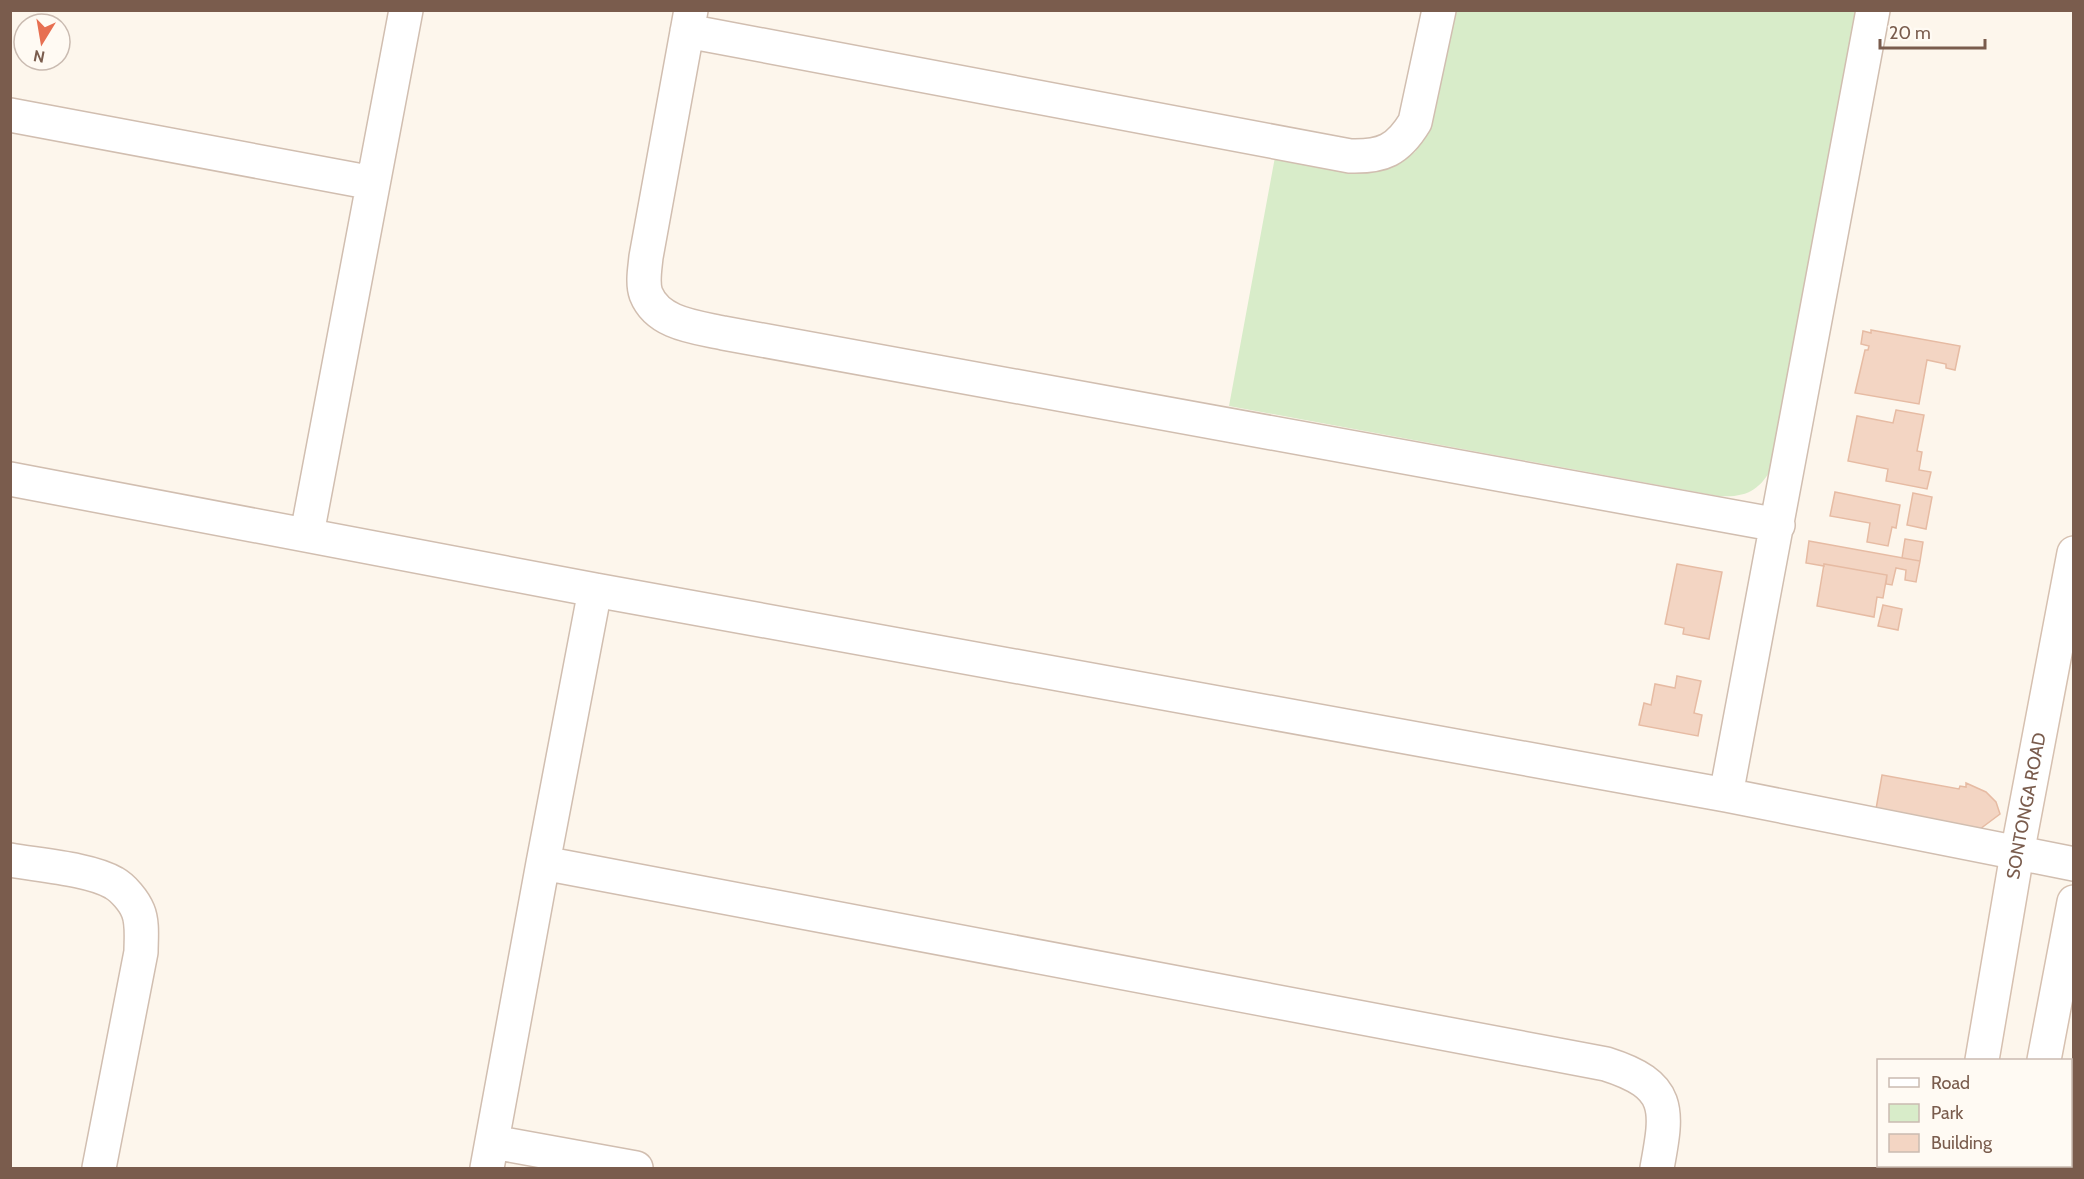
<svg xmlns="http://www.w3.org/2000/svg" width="2084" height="1179" font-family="Cabin,sans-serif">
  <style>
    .green { fill: #d8ecc9 }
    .building { fill: #f3d5c3; stroke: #e6bba3; stroke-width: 1.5 }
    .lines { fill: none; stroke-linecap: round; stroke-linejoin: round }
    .minor-casing { stroke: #d1beb0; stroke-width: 36 }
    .secondary-casing { stroke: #d6c0b0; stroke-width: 36 }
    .minor { stroke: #fff; stroke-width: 33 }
    .secondary { stroke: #fff; stroke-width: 33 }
    .labels { text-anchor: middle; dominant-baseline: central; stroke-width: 5; stroke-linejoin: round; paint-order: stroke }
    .street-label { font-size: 18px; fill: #7a5c4d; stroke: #fffaf3 }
  </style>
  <rect width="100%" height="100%" fill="#fdf6ec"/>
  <!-- green -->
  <path class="green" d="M 1454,11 L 1855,11 L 1858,19 L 1773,466 C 1760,490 1747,498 1718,496 L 1229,406 L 1275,157 L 1398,163 L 1415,152 L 1428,131 L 1436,107 Z"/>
  <!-- building -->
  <path class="building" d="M 1871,330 L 1960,346 L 1955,370 L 1946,368 L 1946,364 L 1927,360 L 1919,404 L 1855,393 L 1865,350 L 1868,350 L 1869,346 L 1861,344 L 1863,331 L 1871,333 Z
    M 1896,410 L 1924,415 L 1917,451 L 1922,452 L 1919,470 L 1931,472 L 1927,489 L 1886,481 L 1888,469 L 1848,461 L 1857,416 L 1893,423 Z
    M 1835,492 L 1900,505 L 1896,528 L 1892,527 L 1888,546 L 1867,542 L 1870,523 L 1830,516 Z
    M 1913,493 L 1932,497 L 1926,529 L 1907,525 Z
    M 1905,539 L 1923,542 L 1920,561 L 1902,558 Z
    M 1809,541 L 1920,561 L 1916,582 L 1905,580 L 1906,570 L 1896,568 L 1892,585 L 1886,584 L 1887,575 L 1824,564 L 1824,566 L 1806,563 Z
    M 1677,564 L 1722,572 L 1709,639 L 1683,634 L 1684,628 L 1665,624 Z
    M 1824,564 L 1887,575 L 1883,598 L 1877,597 L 1874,617 L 1817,606 Z
    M 1883,605 L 1902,609 L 1898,630 L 1878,626 Z
    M 1677,676 L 1701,681 L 1694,713 L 1702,715 L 1698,736 L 1639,725 L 1644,703 L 1651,705 L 1655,684 L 1675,688 Z
    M 1882,775 L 1959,789 L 1960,786 L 1966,787 L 1966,783 L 1986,792 L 1996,802 L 2000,814 L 1980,829 L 1876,809 Z"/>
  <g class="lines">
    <defs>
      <path id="minor" d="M 691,10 L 646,257 C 645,268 642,283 646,294 C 658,324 696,327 723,333 L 1778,525
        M 687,31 L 1350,156 C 1383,157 1398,150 1415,122 L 1439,10
        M 10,115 L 373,183
        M 10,479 L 595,590 L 1726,795 L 2074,864
        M 307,534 L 406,10
        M 1726,795 L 1873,10
        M 10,860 C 38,865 91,869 114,883 C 123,888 134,901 138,911 C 143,923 141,939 141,952 L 99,1168
        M 543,863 L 1606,1064 C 1672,1085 1668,1109 1657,1168
        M 493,1142 L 636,1168
        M 487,1168 L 543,863 L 595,590"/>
      <g id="secondary">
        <path id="s1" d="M 1982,1060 L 2017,854 L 2074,553"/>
        <path d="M 2044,1060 L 2074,902"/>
        <path d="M 1963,1168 L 1963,1166"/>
        <path d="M 2024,1168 L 2025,1166"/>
      </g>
    </defs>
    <!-- minor casing -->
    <use href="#minor" class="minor-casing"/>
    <!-- secondary casing -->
    <use href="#secondary" class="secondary-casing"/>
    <!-- minor -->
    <use href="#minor" class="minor"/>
    <!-- secondary -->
    <use href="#secondary" class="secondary"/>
  </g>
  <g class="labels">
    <!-- street labels -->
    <g class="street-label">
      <text stroke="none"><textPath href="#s1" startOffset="258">SONTONGA ROAD</textPath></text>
    </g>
  </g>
  <!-- border -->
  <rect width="2084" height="1179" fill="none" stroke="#7a5c4d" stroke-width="24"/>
  <!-- legend -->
  <rect x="1877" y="1059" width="195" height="108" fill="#fffaf3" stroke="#cabbb1" stroke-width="1.5"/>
  <rect x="1889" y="1078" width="30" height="9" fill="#ffffff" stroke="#cabbb1" stroke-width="1.5"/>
  <text x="1931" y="1089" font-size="18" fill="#7a5c4d">Road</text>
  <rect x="1889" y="1104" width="30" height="18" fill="#d8ecc9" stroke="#cabbb1" stroke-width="1.5"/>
  <text x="1931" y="1119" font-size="18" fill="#7a5c4d">Park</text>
  <rect x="1889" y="1134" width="30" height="18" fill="#f3d5c3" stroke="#cabbb1" stroke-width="1.5"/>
  <text x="1931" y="1149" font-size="18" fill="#7a5c4d">Building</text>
  <!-- north arrow -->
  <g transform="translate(42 42) rotate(191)"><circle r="28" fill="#fffaf3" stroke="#cabbb1" stroke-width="1.5"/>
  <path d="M0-4.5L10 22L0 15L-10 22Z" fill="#e76f51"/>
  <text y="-9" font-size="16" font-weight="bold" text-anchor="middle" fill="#7a5c4d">N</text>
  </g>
  <!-- scale -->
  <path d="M1880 39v9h105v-9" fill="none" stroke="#7a5c4d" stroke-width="3"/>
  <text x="1889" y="39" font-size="18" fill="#7a5c4d" stroke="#fffaf3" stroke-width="4.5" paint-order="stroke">20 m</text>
</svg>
